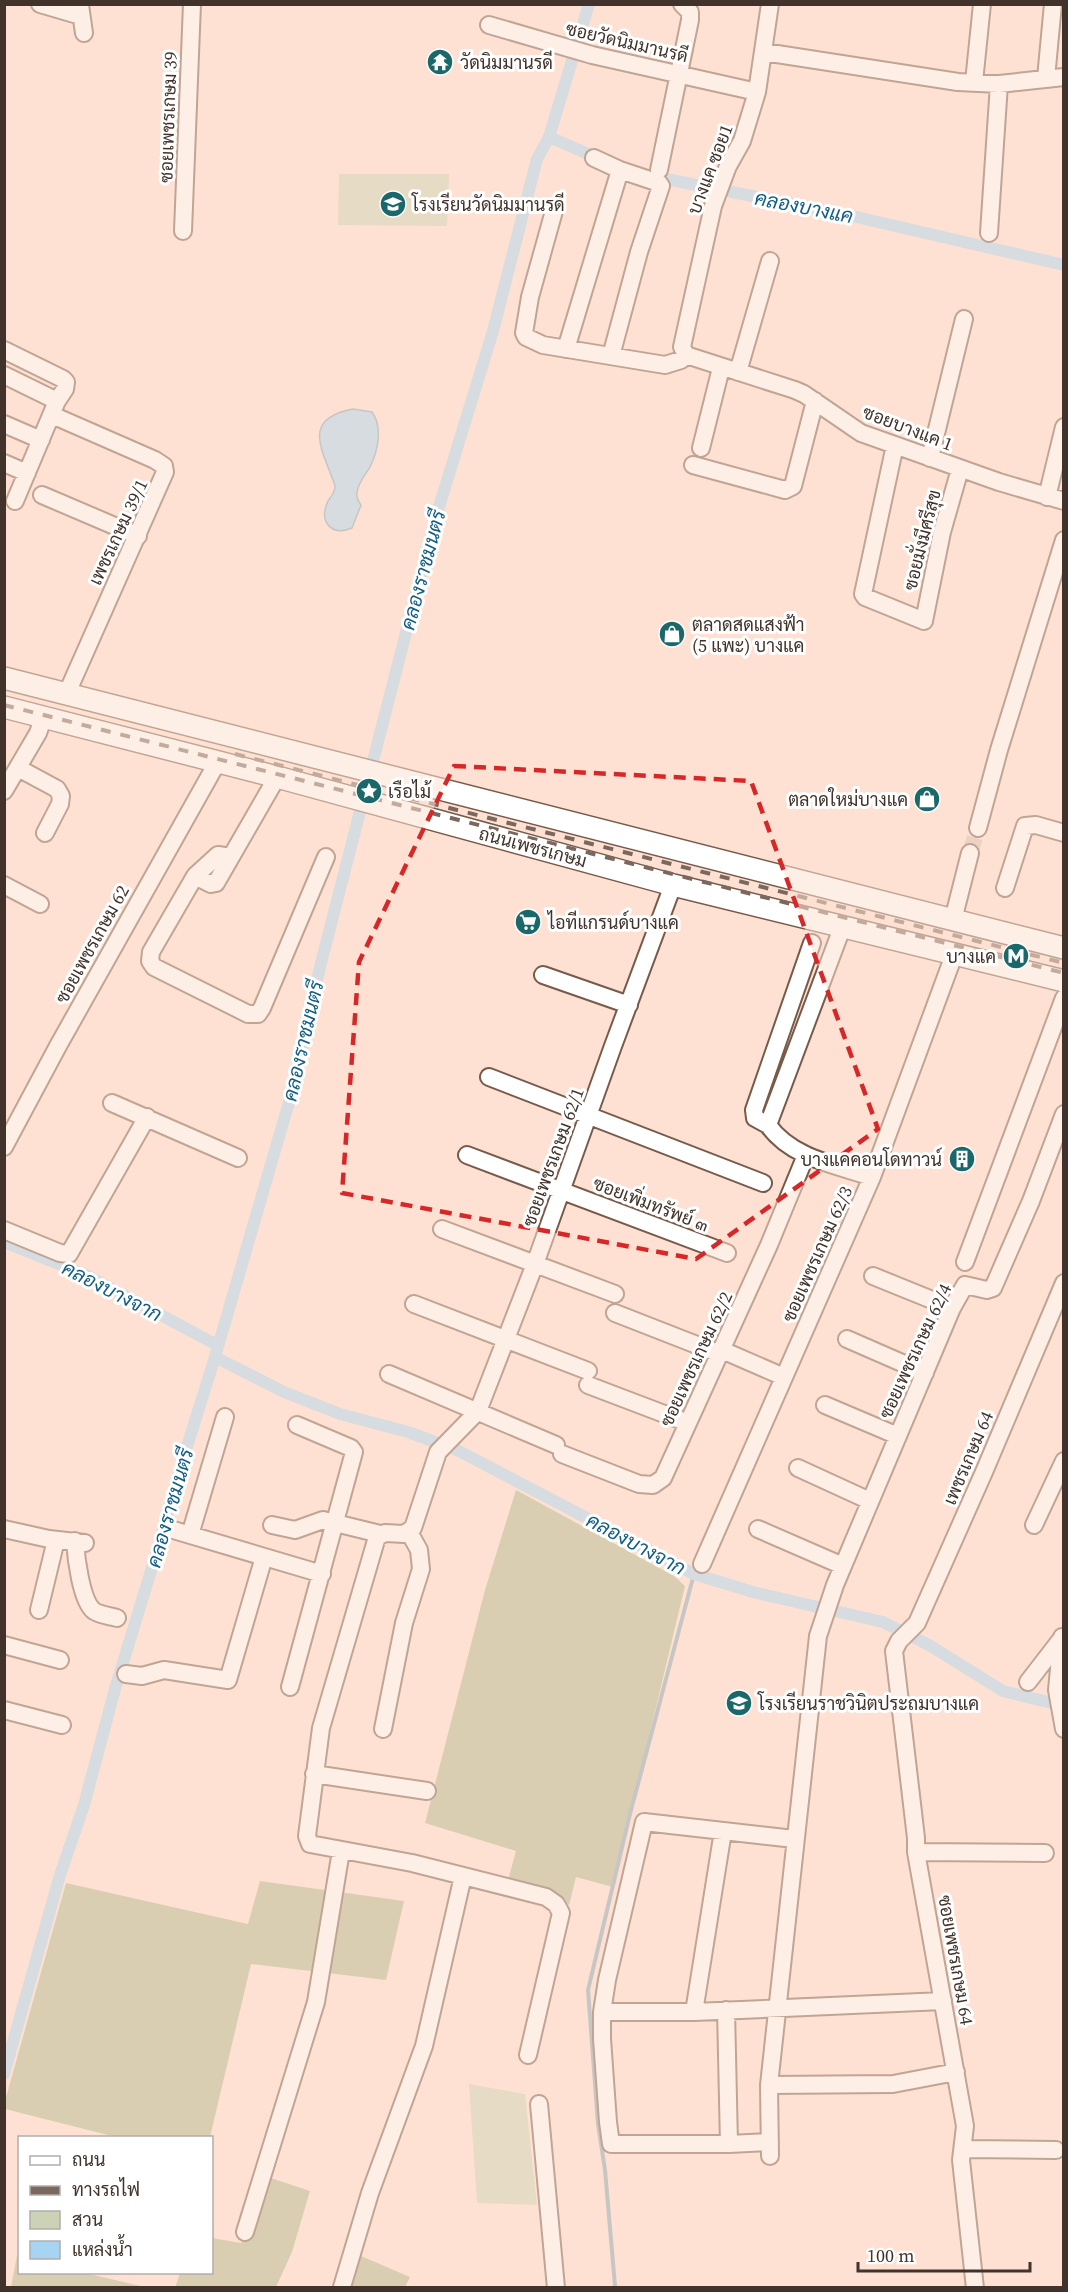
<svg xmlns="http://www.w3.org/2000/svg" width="1068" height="2292" font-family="'Source Serif 4',Sarabun,serif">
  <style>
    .green { fill: #cbd2b5 }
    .forest { fill: #aeb78a }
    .water { fill: #a7d4f2; stroke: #88a4b6; stroke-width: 1.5 }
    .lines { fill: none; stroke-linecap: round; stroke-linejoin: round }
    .stream { stroke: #88a4b6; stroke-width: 4 }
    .canal { stroke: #a7d4f2; stroke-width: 12 }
    .minor-tunnel { stroke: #d8beb1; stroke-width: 16; stroke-dasharray: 16 8; stroke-linecap: butt }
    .minor-casing { stroke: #785a4a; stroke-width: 20 }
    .major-casing { stroke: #785a4a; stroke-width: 24 }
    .minor { stroke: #fff; stroke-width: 16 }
    .major { stroke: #fff; stroke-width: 21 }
    .rail { stroke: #7a675d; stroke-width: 4; stroke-dasharray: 10 10; stroke-linecap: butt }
    .marked { fill: none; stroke: #d62828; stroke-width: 4.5; stroke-dasharray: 12 8; stroke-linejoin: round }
    .labels { text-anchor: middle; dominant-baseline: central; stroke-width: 6; stroke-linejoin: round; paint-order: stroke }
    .street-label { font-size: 18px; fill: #41332b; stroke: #fff }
    .poi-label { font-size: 18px; fill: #41332b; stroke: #fff; text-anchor: start }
    .water-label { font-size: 20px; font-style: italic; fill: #135e84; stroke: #fff }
  </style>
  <rect width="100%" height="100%" fill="#fee1d2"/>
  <!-- green -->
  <path class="green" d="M 339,174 L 449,174 L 447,226 L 338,225 Z
    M 469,2084 L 525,2094 L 537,2205 L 477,2203 Z"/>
  <!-- forest -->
  <path class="forest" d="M 516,1490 L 674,1576 L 685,1586 L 613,1887 L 576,1877 L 569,1905 L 508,1880 L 516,1851 L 425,1823 L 485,1590 Z
    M 260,1881 L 404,1901 L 386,1980 L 251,1964 L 210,2137 L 116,2137 L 5,2109 L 5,2101 L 66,1883 L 248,1924 Z
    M 271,2178 L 310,2191 L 292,2252 L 276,2287 L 175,2288 L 180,2273 L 212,2272 L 212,2238 L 241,2243 Z
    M 17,2256 L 19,2256 L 20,2272 L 85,2273 L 145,2287 L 11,2287 Z
    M 361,2256 L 410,2277 L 405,2287 L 341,2288 Z"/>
  <!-- water -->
  <path class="water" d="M 353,409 L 372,412 C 383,427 378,451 370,467 C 366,474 358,483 357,492 C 356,497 358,501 361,505 L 352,528 C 333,536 319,524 327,503 C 330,496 335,494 335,486 C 324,452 299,419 353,409 Z"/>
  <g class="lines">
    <!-- stream -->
    <path class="stream" d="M 615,2286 L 605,2170 L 598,2124 L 588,1990 L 630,1814 L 694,1574"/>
    <!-- canal -->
    <path class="canal" d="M 549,137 L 600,159
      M 651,176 L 852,216 L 1064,265
      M 4,1242 L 86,1275 L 217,1345
      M 215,1357 L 284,1392 L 340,1414 L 408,1432 L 457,1450 L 694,1574 L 753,1592 L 883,1622 L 929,1645 L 1003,1691 L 1064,1706
      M 4,2074 L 60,1875 L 84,1805 L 115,1689 L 157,1551 L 180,1469 L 215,1357 L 294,1085 L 320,967 L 435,520 L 493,331 L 537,159 L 549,137 L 589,4"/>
    <!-- minor-tunnel -->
    <path class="minor-tunnel" d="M 970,853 L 978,828"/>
    <defs>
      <path id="minor" d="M 40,4 L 81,16
        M 770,4 L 757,92 L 742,141 L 728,166 L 713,206 L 682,347 L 686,355 L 795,390 L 804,394 L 861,433 L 999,482 L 1064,501
        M 80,5 L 84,33
        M 489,25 L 592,55 L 757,92
        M 764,52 L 958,82 L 999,84 L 1064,77
        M 1046,78 L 1053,4
        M 974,82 L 982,4
        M 594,158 L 620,170 L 659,183 L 661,186 L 639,252 L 611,356
        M 659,170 L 690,20 L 690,12 L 682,4
        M 554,211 L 530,297 L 524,333 L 526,337 L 543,345 L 665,365 L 681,360 L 686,355
        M 183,231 L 192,4
        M 989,233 L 999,84
        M 566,349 L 620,170
        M 4,350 L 63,379 L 66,382 L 65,389 L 57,401
        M 738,372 L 770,261
        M 4,375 L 57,401 L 15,501
        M 52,415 L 155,460 L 164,466 L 165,472 L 67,693
        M 4,424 L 41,440
        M 895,445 L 863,594 L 865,597 L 924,621 L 942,532 L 960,469
        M 701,448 L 721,368
        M 930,458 L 964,319
        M 4,463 L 27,473
        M 693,465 L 785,490 L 793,486 L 815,401
        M 42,495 L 138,536
        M 1047,497 L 1064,427
        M 18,768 L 57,789 L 61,796 L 60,804 L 45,833
        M 277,777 L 216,883 L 211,884 L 195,876 L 151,952 L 150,961 L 154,967 L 248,1014 L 258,1014 L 262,1008 L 326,857
        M 4,791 L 38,733 L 44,716
        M 978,828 L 999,750 L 1064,540
        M 195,876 L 218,855 L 231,857
        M 4,885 L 40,904
        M 1005,888 L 1025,826 L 1036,825 L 1064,833
        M 953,920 L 970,853
        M 842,928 L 768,1125 C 791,1158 836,1165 872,1177
        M 543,975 L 629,1005
        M 489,1077 L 763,1183
        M 112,1103 L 238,1158
        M 768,1125 L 755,1118 L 754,1110 L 812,943
        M 4,1147 L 58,1046 L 218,761
        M 467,1155 L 727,1253
        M 442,1229 L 615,1294
        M 4,1230 L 60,1253 L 69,1254 L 147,1117
        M 965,1262 L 1064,998
        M 873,1276 L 952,1308
        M 414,1304 L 588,1371
        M 615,1313 L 720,1354
        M 847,1339 L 925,1373
        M 722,1350 L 784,1377
        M 389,1374 L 556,1445
        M 588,1385 L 688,1423
        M 825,1405 L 898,1436
        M 562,1454 L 639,1484 L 653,1485 L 663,1478 L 769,1245 L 806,1155
        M 798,1468 L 870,1501
        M 272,1525 L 295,1530 L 323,1520 L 380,1534
        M 1034,1525 L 1064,1461
        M 4,1529 L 49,1539 L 85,1543
        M 170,1529 L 322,1574
        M 758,1529 L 843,1566
        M 190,1535 L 225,1417
        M 75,1541 C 76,1557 81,1601 94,1611 C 100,1615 110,1616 117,1618
        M 702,1564 L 872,1177 L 954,955
        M 39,1610 L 56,1540
        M 1062,1637 L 1057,1690 L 1064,1729
        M 4,1645 L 60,1660
        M 126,1674 L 142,1676 L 164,1670 L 228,1680 L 264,1557
        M 1028,1682 L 1062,1638
        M 290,1687 L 354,1452 L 351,1448 L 297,1425
        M 4,1710 L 62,1725
        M 383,1729 L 404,1623 L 421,1569 L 419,1550 L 409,1532
        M 314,1774 L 427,1791
        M 916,1852 L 1045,1853
        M 726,2010 L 729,2144
        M 602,2012 L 694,2012 L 943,2001
        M 694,2012 L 723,1831
        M 528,2055 L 561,1913 L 556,1904 L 546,1897 L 412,1863 L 310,1844 L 307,1836 L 321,1728 L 377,1537 L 385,1533 L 404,1534 L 413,1528 L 438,1452 L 478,1411 L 535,1264 L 613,1046 L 673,885
        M 769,2085 L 893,2084 L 956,2072
        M 539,2104 L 556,2288
        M 770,2142 L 729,2144 L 611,2144 L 608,2122 L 602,2039 L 602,2012 L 607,1980 L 644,1822 L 794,1839
        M 963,2149 L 1056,2150
        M 770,2156 L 769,2085 L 818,1636 L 835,1585 L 952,1308 L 965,1285 L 987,1290 L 993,1288 L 1031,1201 L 1064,1114
        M 245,2232 L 316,2002 L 341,1851
        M 342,2287 L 370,2193 L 424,2046 L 463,1876
        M 975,2288 L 961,2160 L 965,2126 L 916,1852 L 916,1838 L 894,1651 L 899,1641 L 917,1623 L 984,1472 L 1064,1283"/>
      <path id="major" d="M 4,678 L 1064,948
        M 4,707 L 277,777 L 673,885 L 1064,981"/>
    </defs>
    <!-- minor casing -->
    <use href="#minor" class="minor-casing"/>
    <!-- major casing -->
    <use href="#major" class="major-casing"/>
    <!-- minor -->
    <use href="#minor" class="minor"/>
    <!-- major -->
    <use href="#major" class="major"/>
    <!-- rail -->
    <path class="rail" d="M 4,705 L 1064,973
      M 235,754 L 1064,963"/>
  </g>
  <!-- marked area -->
  <path d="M0 0H1068V2292H0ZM 454,766 L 751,781 L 878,1129 L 696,1259 L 342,1193 L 359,962 Z" fill="#fee1d2" fill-opacity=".55" fill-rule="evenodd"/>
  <path class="marked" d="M 454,766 L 751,781 L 878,1129 L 696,1259 L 342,1193 L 359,962 Z"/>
  <!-- icons -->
  <defs>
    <symbol id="temple-disc" viewBox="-11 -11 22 22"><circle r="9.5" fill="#1b686b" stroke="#fff"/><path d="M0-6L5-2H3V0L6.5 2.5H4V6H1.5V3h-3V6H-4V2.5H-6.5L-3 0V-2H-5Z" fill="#fff"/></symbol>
    <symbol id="school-disc" viewBox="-11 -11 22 22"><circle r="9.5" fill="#1b686b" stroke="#fff"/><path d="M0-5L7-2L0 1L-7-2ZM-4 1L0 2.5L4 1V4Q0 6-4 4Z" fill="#fff"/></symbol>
    <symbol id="shop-disc" viewBox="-11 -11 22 22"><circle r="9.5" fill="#1b686b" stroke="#fff"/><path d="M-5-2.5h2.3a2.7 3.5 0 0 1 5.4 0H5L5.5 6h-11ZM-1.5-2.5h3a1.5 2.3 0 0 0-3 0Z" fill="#fff"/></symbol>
    <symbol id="sight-disc" viewBox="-11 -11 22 22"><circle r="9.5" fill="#1b686b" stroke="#fff"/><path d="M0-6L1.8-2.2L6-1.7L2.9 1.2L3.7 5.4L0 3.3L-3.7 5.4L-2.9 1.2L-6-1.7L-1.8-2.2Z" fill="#fff"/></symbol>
    <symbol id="supermarket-disc" viewBox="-11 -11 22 22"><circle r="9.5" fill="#1b686b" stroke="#fff"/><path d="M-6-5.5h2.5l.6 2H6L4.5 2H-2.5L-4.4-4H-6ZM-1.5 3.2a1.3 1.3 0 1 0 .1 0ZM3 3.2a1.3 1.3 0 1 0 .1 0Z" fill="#fff"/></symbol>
    <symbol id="metro-disc" viewBox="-11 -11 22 22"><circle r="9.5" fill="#1b686b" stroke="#fff"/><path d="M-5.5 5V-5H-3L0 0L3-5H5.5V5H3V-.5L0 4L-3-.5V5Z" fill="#fff"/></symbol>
    <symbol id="building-disc" viewBox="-11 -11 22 22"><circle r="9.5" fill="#1b686b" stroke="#fff"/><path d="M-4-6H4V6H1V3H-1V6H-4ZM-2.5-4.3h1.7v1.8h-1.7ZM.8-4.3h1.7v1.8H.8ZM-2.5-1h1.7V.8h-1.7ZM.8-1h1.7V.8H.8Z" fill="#fff"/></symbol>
  </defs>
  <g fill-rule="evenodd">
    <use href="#temple-disc" x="425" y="47" width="30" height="30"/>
    <use href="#school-disc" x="378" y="189" width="30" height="30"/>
    <use href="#shop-disc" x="657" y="619" width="30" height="30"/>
    <use href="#sight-disc" x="354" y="776" width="30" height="30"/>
    <use href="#shop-disc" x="912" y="784" width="30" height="30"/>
    <use href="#supermarket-disc" x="513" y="907" width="30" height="30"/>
    <use href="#metro-disc" x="1001" y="941" width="30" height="30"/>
    <use href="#building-disc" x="947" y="1144" width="30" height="30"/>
    <use href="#school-disc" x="724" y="1688" width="30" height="30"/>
  </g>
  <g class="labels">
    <!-- street labels -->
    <g class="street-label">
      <text transform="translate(627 42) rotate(13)">ซอยวัดนิมมานรดี</text>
      <text transform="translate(168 117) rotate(-88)">ซอยเพชรเกษม 39</text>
      <text transform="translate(710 169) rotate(-69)">บางแค ซอย1</text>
      <text transform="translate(908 428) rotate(21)">ซอยบางแค 1</text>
      <text transform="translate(118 532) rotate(-65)">เพชรเกษม 39/1</text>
      <text transform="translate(922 540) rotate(-76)">ซอยมั่งมีศรีสุข</text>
      <text transform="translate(533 847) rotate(15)">ถนนเพชรเกษม</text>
      <text transform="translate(92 944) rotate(-61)">ซอยเพชรเกษม 62</text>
      <text transform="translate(553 1157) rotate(-70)">ซอยเพชรเกษม 62/1</text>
      <text transform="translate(651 1204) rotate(21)">ซอยเพิ่มทรัพย์ ๓</text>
      <text transform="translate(817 1254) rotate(-66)">ซอยเพชรเกษม 62/3</text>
      <text transform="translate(915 1351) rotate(-65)">ซอยเพชรเกษม 62/4</text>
      <text transform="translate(696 1359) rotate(-65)">ซอยเพชรเกษม 62/2</text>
      <text transform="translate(968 1458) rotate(-67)">เพชรเกษม 64</text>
      <text transform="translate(956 1960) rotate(80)">ซอยเพชรเกษม 64</text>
    </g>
    <!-- poi labels -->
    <g class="poi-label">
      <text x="460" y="62">วัดนิมมานรดี</text>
      <text x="412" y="204">โรงเรียนวัดนิมมานรดี</text>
      <text x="692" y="624">ตลาดสดแสงฟ้า<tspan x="692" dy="21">(5 แพะ) บางแค</tspan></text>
      <text x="388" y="791">เรือไม้</text>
      <text x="908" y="799" text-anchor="end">ตลาดใหม่บางแค</text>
      <text x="548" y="922">ไอทีแกรนด์บางแค</text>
      <text x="996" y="956" text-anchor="end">บางแค</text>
      <text x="942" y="1159" text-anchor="end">บางแคคอนโดทาวน์</text>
      <text x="758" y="1703">โรงเรียนราชวินิตประถมบางแค</text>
    </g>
    <!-- water labels -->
    <g class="water-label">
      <text transform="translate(804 207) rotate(11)">คลองบางแค</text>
      <text transform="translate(423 570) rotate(-75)">คลองราชมนตรี</text>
      <text transform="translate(303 1041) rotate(-77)">คลองราชมนตรี</text>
      <text transform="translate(112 1291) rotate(27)">คลองบางจาก</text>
      <text transform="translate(170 1508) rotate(-74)">คลองราชมนตรี</text>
      <text transform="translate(636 1544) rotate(28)">คลองบางจาก</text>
    </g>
  </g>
  <!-- border -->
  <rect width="1068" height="2292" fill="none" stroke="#41332b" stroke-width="12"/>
  <!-- legend -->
  <rect x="18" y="2136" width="195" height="138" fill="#ffffff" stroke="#b3adaa" stroke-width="1.5"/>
  <rect x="30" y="2156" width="30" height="9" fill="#ffffff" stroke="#b3adaa" stroke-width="1.5"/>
  <text x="72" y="2166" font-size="18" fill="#41332b">ถนน</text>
  <rect x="30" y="2186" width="30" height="9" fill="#7a675d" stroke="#b3adaa" stroke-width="1.5"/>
  <text x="72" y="2196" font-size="18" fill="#41332b">ทางรถไฟ</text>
  <rect x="30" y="2211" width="30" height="18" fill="#cbd2b5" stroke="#b3adaa" stroke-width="1.5"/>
  <text x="72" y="2226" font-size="18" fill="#41332b">สวน</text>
  <rect x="30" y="2241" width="30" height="18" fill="#a7d4f2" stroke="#b3adaa" stroke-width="1.5"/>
  <text x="72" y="2256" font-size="18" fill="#41332b">แหล่งน้ำ</text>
  <!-- scale -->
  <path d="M858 2262v9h172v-9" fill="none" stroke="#41332b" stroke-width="3"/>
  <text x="867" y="2262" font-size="18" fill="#41332b" stroke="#ffffff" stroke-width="4.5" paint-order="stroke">100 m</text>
</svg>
